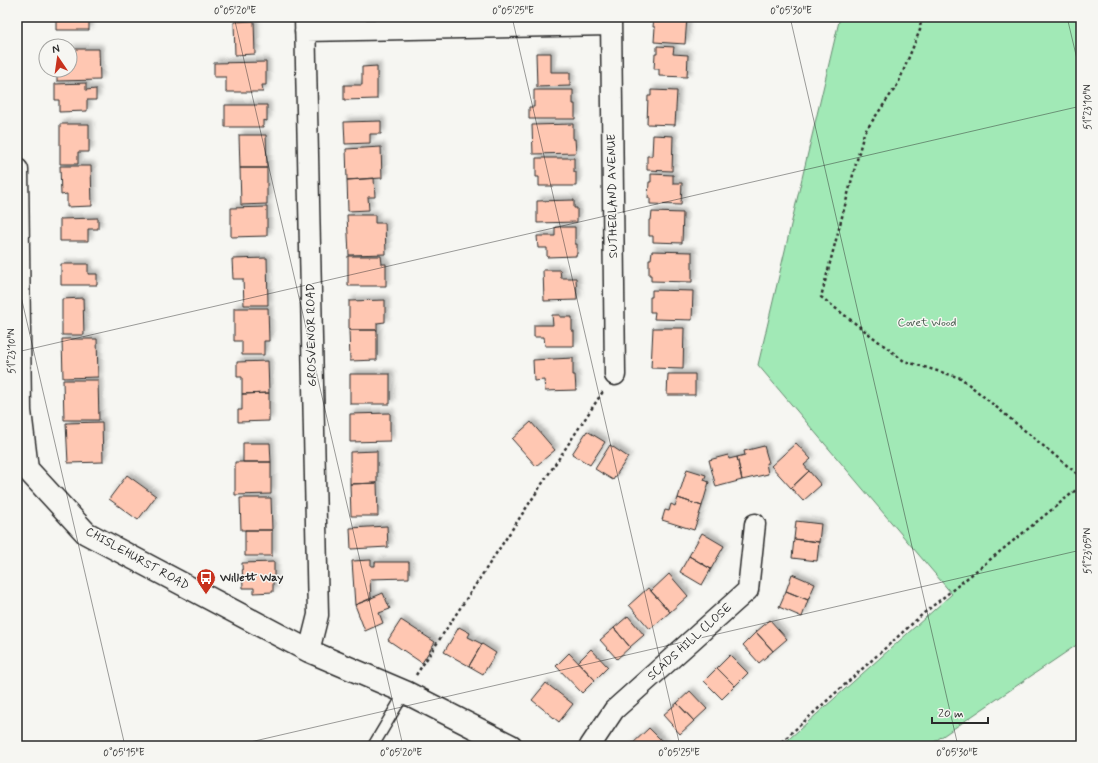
<svg xmlns="http://www.w3.org/2000/svg" width="1098" height="763" font-family="Mynerve,sans-serif">
  <style>
    .green { fill: #a1e9b6; stroke: #668a70 }
    .building { fill: #ffc7b2; stroke: #2b2b2b; filter: url(#shadow) }
    .lines { fill: none; stroke-linecap: round; stroke-linejoin: round }
    .service-casing { stroke: #2b2b2b; stroke-width: 13 }
    .minor-casing { stroke: #2b2b2b; stroke-width: 23 }
    .primary-casing { stroke: #2b2b2b; stroke-width: 25 }
    .path { stroke: #2b2b2b; stroke-width: 2.5; stroke-dasharray: 3 3; stroke-linecap: butt }
    .service { stroke: #f6f6f2; stroke-width: 10 }
    .minor { stroke: #f6f6f2; stroke-width: 20 }
    .primary { stroke: #f6f6f2; stroke-width: 22 }
    .ticks { fill: none; stroke: #2b2b2b; stroke-width: 1; stroke-opacity: 0.45 }
    .labels { text-anchor: middle; dominant-baseline: central; stroke-width: 3; stroke-linejoin: round; paint-order: stroke }
    .street-label { font-size: 12px; fill: #2b2b2b; stroke: #f6f6f2 }
    .park-label { font-size: 12px; fill: #485a4e; stroke: #f6f6f2 }
    .poi-label { font-size: 12px; font-weight: bold; fill: #2b2b2b; stroke: #f6f6f2; text-anchor: start }
    .neatline { fill: none; stroke: #2b2b2b; stroke-width: 1.5 }
    .ticks-label { font-size: 10px; text-anchor: middle; fill: #2b2b2b }
  </style>
  <defs>
    <filter id="shadow"><feDropShadow dx="3.5" dy="-3.5" stdDeviation="2" flood-color="#0004"/></filter>
  </defs>
  <rect width="100%" height="100%" fill="#f6f6f2"/>
  <filter id="ink" filterUnits="userSpaceOnUse"><feTurbulence type="fractalNoise" baseFrequency=".025" numOctaves="2"/><feDisplacementMap in="SourceGraphic" scale="8" xChannelSelector="R" yChannelSelector="G"/><feConvolveMatrix kernelMatrix="1 2 1 2 8 2 1 2 1" color-interpolation-filters="sRGB"/></filter>
  <g filter="url(#ink)">
    <!-- green -->
    <path class="green" d="M 840,17 L 1081,17 L 1081,642 L 928,746 L 781,746 L 952,594 L 758,365 Z"/>
    <!-- building -->
    <path class="building" d="M 56,17 L 89,17 L 89,30 L 56,30 Z
      M 654,17 L 687,17 L 685,44 L 654,42 L 655,27 L 653,27 Z
      M 254,21 L 255,54 L 235,55 L 234,22 Z
      M 657,46 L 674,47 L 673,54 L 688,55 L 687,77 L 659,76 L 659,69 L 654,69 L 655,54 L 657,54 Z
      M 70,49 L 99,49 L 100,80 L 57,81 L 57,70 L 70,70 Z
      M 536,53 L 551,53 L 551,72 L 570,72 L 570,86 L 537,87 Z
      M 266,62 L 266,85 L 262,85 L 263,92 L 226,92 L 226,77 L 214,77 L 214,63 Z
      M 377,66 L 377,99 L 344,100 L 344,85 L 362,85 L 362,67 Z
      M 86,83 L 86,90 L 96,89 L 96,100 L 87,100 L 87,111 L 59,112 L 59,100 L 55,100 L 55,84 Z
      M 534,90 L 573,90 L 573,104 L 575,104 L 575,119 L 529,119 L 529,107 L 534,107 Z
      M 651,90 L 677,91 L 675,125 L 647,124 L 648,96 L 651,96 Z
      M 225,105 L 267,105 L 267,121 L 263,120 L 263,127 L 225,127 Z
      M 381,121 L 381,134 L 370,134 L 370,143 L 345,144 L 344,122 Z
      M 60,124 L 89,124 L 89,152 L 78,152 L 78,164 L 60,164 Z
      M 573,124 L 573,139 L 575,139 L 576,153 L 533,154 L 532,125 Z
      M 239,135 L 266,135 L 267,168 L 240,168 Z
      M 653,135 L 673,136 L 672,171 L 647,170 L 647,156 L 652,156 Z
      M 381,147 L 382,178 L 347,180 L 346,149 Z
      M 536,158 L 574,158 L 574,172 L 576,172 L 576,186 L 539,186 L 539,177 L 536,177 Z
      M 60,166 L 91,166 L 92,206 L 67,207 L 67,194 L 61,195 Z
      M 240,168 L 267,168 L 267,204 L 241,205 Z
      M 651,174 L 673,175 L 673,183 L 682,183 L 681,205 L 650,204 L 650,198 L 648,198 L 649,182 L 651,182 Z
      M 374,178 L 375,197 L 368,197 L 369,210 L 348,211 L 347,180 Z
      M 574,200 L 574,208 L 577,208 L 577,222 L 537,223 L 537,201 Z
      M 267,207 L 267,236 L 231,237 L 231,208 Z
      M 652,212 L 683,213 L 682,243 L 653,242 L 653,236 L 649,236 L 649,220 L 651,220 Z
      M 347,215 L 375,215 L 375,223 L 385,223 L 386,254 L 349,255 Z
      M 98,218 L 98,229 L 88,229 L 88,241 L 60,241 L 60,219 Z
      M 555,227 L 575,227 L 575,244 L 577,244 L 577,254 L 576,254 L 576,256 L 547,257 L 547,248 L 538,248 L 537,236 L 555,236 Z
      M 652,251 L 692,252 L 692,282 L 651,281 L 651,275 L 649,275 L 649,259 L 651,259 Z
      M 348,256 L 381,256 L 382,264 L 386,264 L 386,286 L 348,286 Z
      M 267,258 L 268,305 L 244,305 L 243,279 L 233,279 L 232,259 Z
      M 61,264 L 88,264 L 88,274 L 97,274 L 97,285 L 61,285 Z
      M 543,270 L 560,270 L 561,278 L 576,278 L 577,300 L 544,301 Z
      M 652,290 L 693,291 L 692,320 L 654,319 L 655,312 L 650,312 L 650,297 L 652,297 Z
      M 83,298 L 84,335 L 62,335 L 62,299 Z
      M 385,300 L 385,322 L 377,323 L 377,330 L 349,330 L 349,301 Z
      M 234,308 L 268,308 L 269,341 L 264,341 L 264,355 L 242,355 L 242,341 L 234,341 Z
      M 552,315 L 560,315 L 560,317 L 572,317 L 572,331 L 574,331 L 574,346 L 545,346 L 544,337 L 534,337 L 534,325 L 553,325 Z
      M 653,328 L 684,328 L 683,369 L 651,368 Z
      M 349,330 L 377,330 L 377,360 L 350,361 Z
      M 62,339 L 97,339 L 98,377 L 63,378 Z
      M 573,358 L 573,375 L 575,375 L 576,390 L 545,391 L 544,380 L 534,381 L 533,360 Z
      M 268,361 L 269,393 L 242,394 L 242,377 L 237,377 L 237,362 Z
      M 350,374 L 390,374 L 390,404 L 350,404 Z
      M 668,374 L 695,374 L 695,395 L 667,395 Z
      M 63,380 L 98,380 L 99,420 L 64,420 Z
      M 269,393 L 269,421 L 238,422 L 238,410 L 242,410 L 242,394 Z
      M 390,413 L 390,441 L 350,442 L 350,414 Z
      M 102,422 L 103,462 L 68,463 L 66,423 Z
      M 531,422 L 555,450 L 536,466 L 512,439 Z
      M 587,431 L 605,442 L 590,465 L 572,454 Z
      M 243,443 L 270,443 L 271,462 L 243,462 Z
      M 796,443 L 811,459 L 804,465 L 809,471 L 791,488 L 771,466 Z
      M 610,445 L 628,457 L 613,480 L 595,469 Z
      M 764,446 L 769,463 L 766,463 L 768,474 L 742,480 L 737,457 L 745,455 L 744,451 Z
      M 377,451 L 377,483 L 350,484 L 350,452 Z
      M 728,455 L 729,459 L 737,457 L 742,480 L 716,487 L 709,460 Z
      M 235,462 L 271,462 L 271,494 L 235,495 Z
      M 687,469 L 706,475 L 704,480 L 709,482 L 702,506 L 678,498 Z
      M 809,471 L 821,485 L 803,501 L 791,488 Z
      M 127,475 L 156,496 L 138,520 L 109,499 Z
      M 377,483 L 378,516 L 351,516 L 350,484 Z
      M 240,498 L 271,498 L 272,530 L 241,530 Z
      M 678,498 L 702,506 L 694,530 L 662,520 L 665,510 L 669,511 L 671,504 L 675,506 Z
      M 796,521 L 821,524 L 819,542 L 794,539 Z
      M 387,526 L 388,547 L 351,549 L 350,528 Z
      M 245,530 L 272,530 L 272,556 L 245,556 Z
      M 702,533 L 724,546 L 711,569 L 689,556 Z
      M 794,539 L 819,542 L 817,561 L 792,558 Z
      M 689,556 L 711,569 L 702,585 L 680,572 Z
      M 371,560 L 371,566 L 375,566 L 375,562 L 409,562 L 409,578 L 370,579 L 371,599 L 355,605 L 352,561 Z
      M 274,562 L 274,580 L 273,580 L 273,592 L 254,593 L 254,588 L 243,588 L 242,563 Z
      M 669,574 L 688,596 L 670,612 L 651,591 Z
      M 792,574 L 815,584 L 808,600 L 786,591 Z
      M 648,588 L 670,612 L 650,629 L 629,605 Z
      M 786,591 L 808,600 L 802,617 L 779,607 Z
      M 383,593 L 390,609 L 379,613 L 383,623 L 365,631 L 355,605 Z
      M 628,616 L 644,635 L 630,647 L 614,628 Z
      M 401,620 L 435,642 L 422,663 L 388,640 Z
      M 770,620 L 787,639 L 773,651 L 756,632 Z
      M 459,627 L 470,633 L 468,637 L 482,644 L 469,666 L 444,652 Z
      M 614,628 L 630,647 L 617,659 L 600,640 Z
      M 756,632 L 773,651 L 759,663 L 743,645 Z
      M 482,644 L 496,653 L 483,674 L 469,666 Z
      M 591,649 L 608,667 L 595,680 L 578,662 Z
      M 569,653 L 595,680 L 582,693 L 556,666 Z
      M 730,655 L 748,673 L 735,686 L 717,668 Z
      M 717,668 L 735,686 L 722,699 L 704,681 Z
      M 546,683 L 573,704 L 559,722 L 532,700 Z
      M 690,691 L 707,709 L 694,721 L 677,703 Z
      M 677,703 L 694,721 L 680,734 L 663,715 Z
      M 649,728 L 667,746 L 630,746 Z"/>
    <g class="lines">
      <defs>
        <path id="service" d="M 373,746 L 405,692"/>
        <path id="minor" d="M 305,17 L 318,615 L 309,651
          M 611,17 L 615,375
          M 305,31 L 611,25
          M 590,746 L 614,710 L 748,590 L 755,524"/>
        <path id="primary" d="M 17,170 L 20,411 L 27,469 L 86,533 L 309,651 L 405,692 L 511,746"/>
      </defs>
      <!-- service casing -->
      <use href="#service" class="service-casing"/>
      <!-- minor casing -->
      <use href="#minor" class="minor-casing"/>
      <!-- primary casing -->
      <use href="#primary" class="primary-casing"/>
      <!-- path -->
      <path class="path" d="M 921,17 L 920,30 L 898,84 L 864,133 L 821,297 L 904,361 L 961,378 L 1081,477
        M 416,675 L 604,390
        M 777,746 L 924,613 L 1081,486"/>
      <!-- service -->
      <use href="#service" class="service"/>
      <!-- minor -->
      <use href="#minor" class="minor"/>
      <!-- primary -->
      <use href="#primary" class="primary"/>
    </g>
  </g>
  <!-- ticks -->
  <path class="ticks" d="M 234,17 L 403,746M 512,17 L 680,746M 790,17 L 958,746M 1067,17 L 1081,76M 17,279 L 125,746M 17,352 L 1081,106M 233,746 L 1081,550"/>
  <!-- icons -->
  <defs>
    <symbol id="bus-pin" viewBox="-11 -11 22 30"><path d="M0 17L-7.5 6A9.5 9.5 0 1 1 7.5 6Z" fill="#c8321e" stroke="#f6f6f2"/><path d="M-5-6H5V4H4V6H2V4H-2V6H-4V4H-5ZM-3.5-4V0h7V-4ZM-3.5 1.2v1.5H-2V1.2ZM2 1.2v1.5H3.5V1.2Z" fill="#fff"/></symbol>
  </defs>
  <g fill-rule="evenodd">
    <use href="#bus-pin" x="195" y="567" width="22" height="30"/>
  </g>
  <g class="labels">
    <!-- street labels -->
    <g class="street-label">
      <text transform="translate(613 196) rotate(-91)">SUTHERLAND AVENUE</text>
      <text transform="translate(312 335) rotate(-91)">GROSVENOR ROAD</text>
      <text transform="translate(137 559) rotate(29)">CHISLEHURST ROAD</text>
      <text transform="translate(690 642) rotate(-42)">SCADS HILL CLOSE</text>
    </g>
    <!-- park labels -->
    <g class="park-label">
      <text x="927" y="323">Covet Wood</text>
    </g>
    <!-- poi labels -->
    <g class="poi-label">
      <text x="220" y="578">Willett Way</text>
    </g>
  </g>
  <!-- margin -->
  <rect width="1098" height="763" fill="none" stroke="#f6f6f2" stroke-width="44"/>
  <!-- north arrow -->
  <g transform="translate(58 58) rotate(347)"><circle r="19" fill="#f6f6f2" stroke="#a5a5a2"/>
  <path d="M0-3L7 15L0 10L-7 15Z" fill="#c8321e"/>
  <text y="-6" font-size="11" font-weight="bold" text-anchor="middle" fill="#2b2b2b">N</text>
  </g>
  <!-- scale -->
  <path d="M932 717v6h56v-6" fill="none" stroke="#2b2b2b" stroke-width="2"/>
  <text x="938" y="717" font-size="12" fill="#2b2b2b" stroke="#f6f6f2" stroke-width="3" paint-order="stroke">20 m</text>
  <rect x="22" y="22" width="1054" height="719" class="neatline"/>
  <g class="ticks-label">
    <text x="235" y="14">0°05'20"E</text>
    <text x="513" y="14">0°05'25"E</text>
    <text x="791" y="14">0°05'30"E</text>
    <text transform="translate(1087 107) rotate(-90)" y="4">51°23'10"N</text>
    <text transform="translate(11 351) rotate(-90)" y="4">51°23'10"N</text>
    <text transform="translate(1087 551) rotate(-90)" y="4">51°23'05"N</text>
    <text x="124" y="756">0°05'15"E</text>
    <text x="401" y="756">0°05'20"E</text>
    <text x="679" y="756">0°05'25"E</text>
    <text x="957" y="756">0°05'30"E</text>
  </g>
</svg>
